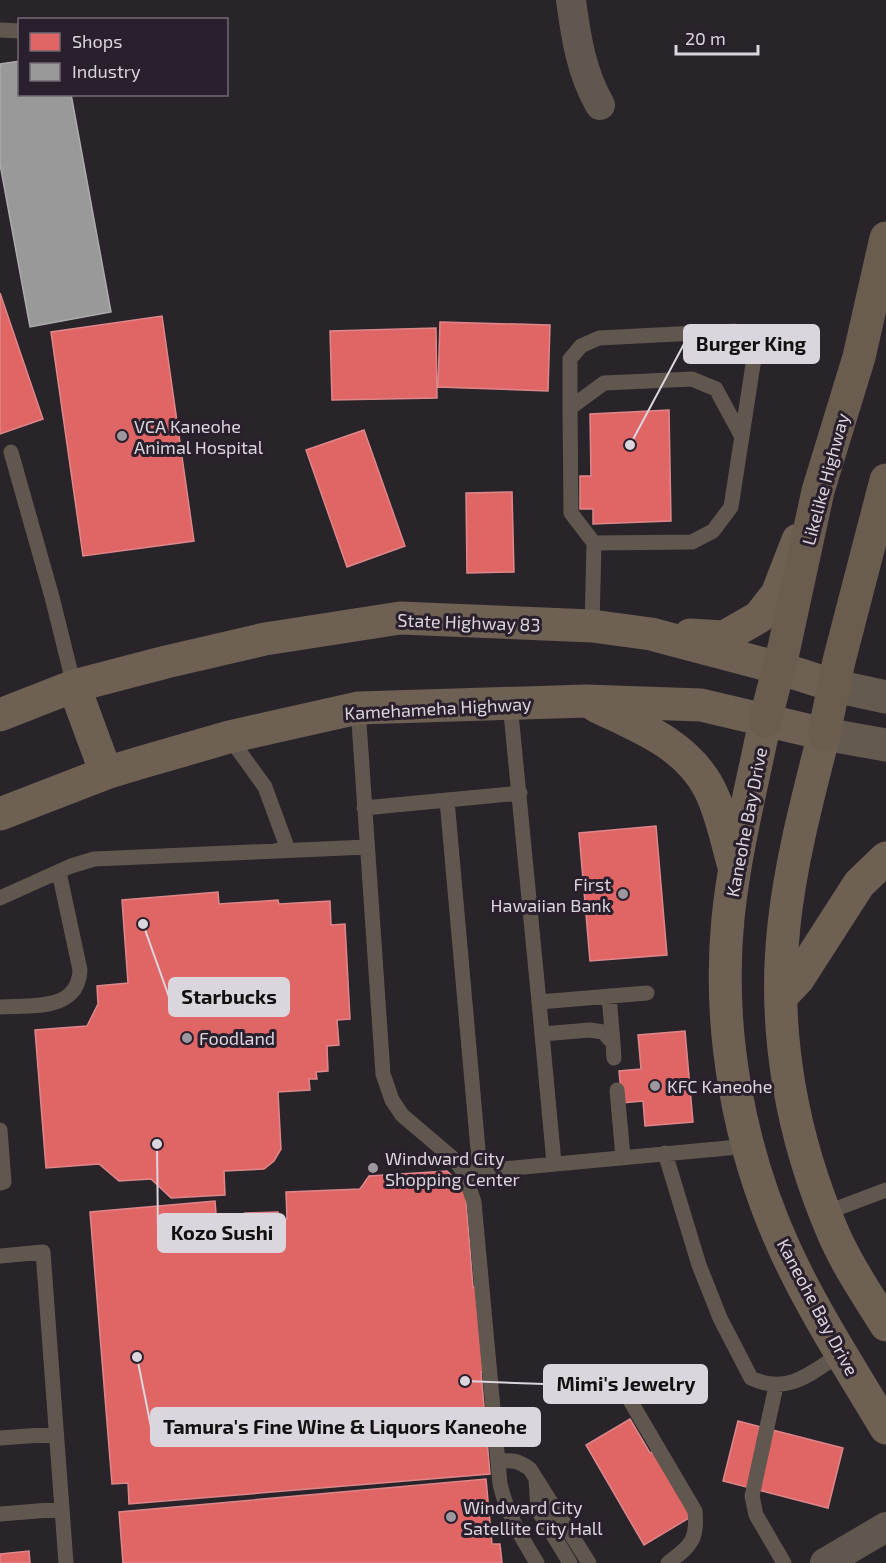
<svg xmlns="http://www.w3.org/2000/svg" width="886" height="1563" font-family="'Exo 2',sans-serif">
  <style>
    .shops { fill: #e06666; stroke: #de878a; stroke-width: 1.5 }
    .industry { fill: #999; stroke: #adabad; stroke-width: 1.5 }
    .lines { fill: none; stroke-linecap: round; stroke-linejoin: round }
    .lane { stroke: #60574e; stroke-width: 15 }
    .street { stroke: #60574e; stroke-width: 30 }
    .secondary { stroke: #655a4f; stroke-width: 33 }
    .primary { stroke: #6e6153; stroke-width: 33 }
    .highway { stroke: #6a5d50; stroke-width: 33 }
    .poi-dot { fill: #9d979e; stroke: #2a202d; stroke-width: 2 }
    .labels { text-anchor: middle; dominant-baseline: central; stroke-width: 6; stroke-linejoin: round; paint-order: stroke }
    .poi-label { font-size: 18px; fill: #dbd5dd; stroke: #2a202d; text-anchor: start }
    .street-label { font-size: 18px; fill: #dbd5dd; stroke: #2a202d }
    .leader { fill: none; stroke: #dbd5dd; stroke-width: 2 }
    .callout-dot { fill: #dbd5dd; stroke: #2a202d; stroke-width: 2 }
    .callout { fill: #dbd5dd; stroke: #dbd5dd; stroke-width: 2 }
    .callout-label { font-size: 20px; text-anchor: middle; font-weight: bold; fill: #111 }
  </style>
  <rect width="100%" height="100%" fill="#29232a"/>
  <!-- shops -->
  <path class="shops" d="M 0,293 L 43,419 L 0,434 Z
    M 162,316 L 194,541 L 83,556 L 51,332 Z
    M 440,322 L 550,325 L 548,391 L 438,387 Z
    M 436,328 L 437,398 L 332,400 L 330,331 Z
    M 669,410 L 671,521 L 593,524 L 593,509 L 580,509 L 580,476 L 591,476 L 590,414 Z
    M 364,430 L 405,546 L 347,567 L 306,450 Z
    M 512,492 L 514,572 L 467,573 L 466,493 Z
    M 656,826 L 667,955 L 590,961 L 579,833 Z
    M 218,892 L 219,904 L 278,900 L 279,904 L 330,901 L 331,925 L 345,924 L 350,1019 L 337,1020 L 339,1045 L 327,1046 L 328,1071 L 316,1072 L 317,1079 L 309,1079 L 310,1090 L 278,1092 L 281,1149 L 274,1161 L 264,1169 L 224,1171 L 225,1195 L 171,1198 L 151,1179 L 119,1181 L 99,1164 L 46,1168 L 35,1030 L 87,1026 L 98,1004 L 97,986 L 128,983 L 122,900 Z
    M 685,1031 L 693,1122 L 645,1126 L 643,1101 L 622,1103 L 619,1071 L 641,1069 L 638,1035 Z
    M 447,1171 L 465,1188 L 473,1287 L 479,1287 L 486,1372 L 481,1372 L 490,1474 L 129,1504 L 128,1483 L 112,1484 L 90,1212 L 215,1201 L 217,1226 L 227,1225 L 227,1220 L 245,1213 L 278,1212 L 279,1219 L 287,1219 L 286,1192 L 360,1189 L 369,1176 Z
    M 630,1419 L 650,1453 L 656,1449 L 694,1515 L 644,1545 L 586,1445 Z
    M 738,1421 L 843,1448 L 828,1508 L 723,1481 Z
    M 486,1479 L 492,1544 L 500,1544 L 502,1563 L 123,1563 L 119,1512 Z
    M 29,1551 L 30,1563 L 0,1563 L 0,1554 Z"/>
  <!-- industry -->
  <path class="industry" d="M 20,61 L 20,94 L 71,94 L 111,312 L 30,327 L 0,164 L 0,64 Z"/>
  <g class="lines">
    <!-- lane -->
    <path class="lane" d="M 0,30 L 20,31
      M 570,408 L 570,359 L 581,346 L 599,338 L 735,331 L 750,343 L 754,358 L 731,507 L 713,531 L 692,542 L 594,543
      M 11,452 L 52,597 L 74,686
      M 592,626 L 594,543 L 571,513 L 570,408 L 604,383 L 692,379 L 716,389 L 742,437
      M 510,703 L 539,1002 L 647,993
      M 358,708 L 383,1074 L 392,1100 L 402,1115 L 456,1161 L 464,1173 L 474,1202 L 500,1484 C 507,1514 521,1537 537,1563
      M 229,737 L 265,787 L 287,847 L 275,851
      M 447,800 L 480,1172
      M 364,808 L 520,793
      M 0,898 L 71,866 L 94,859 L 367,847
      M 609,996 L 613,1043
      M 539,1002 L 554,1163
      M 0,1007 C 31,1005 78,1012 80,970 L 59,872
      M 542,1034 L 590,1030 L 603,1032 L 613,1043 L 614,1058
      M 617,1090 L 623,1157
      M 0,1130 L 4,1182 L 0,1183
      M 665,1153 L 699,1265 L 720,1318 L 751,1378 C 788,1396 812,1372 842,1353
      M 470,1172 L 749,1146
      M 825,1213 L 886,1190
      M 0,1256 L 43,1252 L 66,1563
      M 776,1386 L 752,1496 L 756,1515 L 784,1563
      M 628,1397 L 695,1511 C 698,1541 690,1546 668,1563
      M 0,1438 L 56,1434
      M 498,1462 C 511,1459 519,1461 530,1469 L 589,1563
      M 536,1480 L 538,1510 L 570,1563
      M 0,1514 L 62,1509"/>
    <!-- street -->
    <path class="street" d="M 571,0 C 576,37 581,72 600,105
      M 825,1563 L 886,1527"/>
    <!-- secondary -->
    <path class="secondary" d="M 835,686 L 886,697
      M 824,734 L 886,745"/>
    <!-- primary -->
    <path class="primary" d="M 690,635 L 724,637 L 759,617 L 777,594 L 798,540
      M 74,686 L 106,773
      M 596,706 C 638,726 686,744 709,788 C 721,811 726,838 733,863
      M 0,715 L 74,686 L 166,662 L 265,639 L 400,618 L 592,626 L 651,634 L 779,668 L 835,686
      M 765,721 C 752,786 735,851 728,918 C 717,1031 739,1151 787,1254 C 815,1314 852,1371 886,1428
      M 0,814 L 106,773 L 139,763 L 229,737 L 358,708 L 586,701 L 701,705 L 824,734 C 808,797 791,860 784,925 C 772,1031 792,1138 834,1235 C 848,1267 868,1296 886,1325
      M 781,997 L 798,979 L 859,884 L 886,858"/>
    <!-- highway -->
    <path class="highway" d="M 765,721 L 784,648 L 818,491 L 859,357 L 886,238
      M 824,734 L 839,661 L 886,480"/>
  </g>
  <!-- markers -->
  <g class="poi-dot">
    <circle cx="122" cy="436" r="6"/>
    <circle cx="623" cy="894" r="6"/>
    <circle cx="187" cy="1038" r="6"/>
    <circle cx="655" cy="1086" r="6"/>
    <circle cx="373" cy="1168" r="6"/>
    <circle cx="451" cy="1517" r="6"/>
  </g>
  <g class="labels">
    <!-- poi labels -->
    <g class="poi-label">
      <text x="134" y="426">VCA Kaneohe<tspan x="134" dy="21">Animal Hospital</tspan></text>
      <text x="611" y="884" text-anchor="end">First<tspan x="611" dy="21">Hawaiian Bank</tspan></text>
      <text x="199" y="1038">Foodland</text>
      <text x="667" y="1086">KFC Kaneohe</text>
      <text x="385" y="1158">Windward City<tspan x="385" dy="21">Shopping Center</tspan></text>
      <text x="463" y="1507">Windward City<tspan x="463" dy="21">Satellite City Hall</tspan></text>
    </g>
    <!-- street labels -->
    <g class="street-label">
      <text transform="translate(825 479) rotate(-75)">Likelike Highway</text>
      <text transform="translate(469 622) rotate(2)">State Highway 83</text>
      <text transform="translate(438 708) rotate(-3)">Kamehameha Highway</text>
      <text transform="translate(746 822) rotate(-79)">Kaneohe Bay Drive</text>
      <text transform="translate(818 1307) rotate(62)">Kaneohe Bay Drive</text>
    </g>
  </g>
  <!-- callouts -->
  <path class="leader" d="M630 445L684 344M143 924L169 997M157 1144L158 1233M465 1381L544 1384M137 1357L151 1427"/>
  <g class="callout-dot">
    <circle cx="630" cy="445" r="6"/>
    <circle cx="143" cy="924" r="6"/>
    <circle cx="157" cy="1144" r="6"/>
    <circle cx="465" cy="1381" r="6"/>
    <circle cx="137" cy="1357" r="6"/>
  </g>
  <g class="callout">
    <rect x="684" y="325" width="135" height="38" rx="6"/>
    <rect x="169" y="978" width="120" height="38" rx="6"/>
    <rect x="158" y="1214" width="127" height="38" rx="6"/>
    <rect x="544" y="1365" width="163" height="38" rx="6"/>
    <rect x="151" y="1408" width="389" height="38" rx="6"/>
  </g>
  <g class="callout-label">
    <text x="751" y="351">Burger King</text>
    <text x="229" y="1004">Starbucks</text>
    <text x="222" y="1240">Kozo Sushi</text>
    <text x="626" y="1391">Mimi's Jewelry</text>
    <text x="345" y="1434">Tamura's Fine Wine &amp; Liquors Kaneohe</text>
  </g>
  <!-- legend -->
  <rect x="18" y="18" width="210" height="78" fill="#2a202d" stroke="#716873" stroke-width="1.5"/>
  <rect x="30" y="33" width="30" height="18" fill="#e06666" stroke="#716873" stroke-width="1.5"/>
  <text x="72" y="48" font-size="18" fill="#dbd5dd">Shops</text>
  <rect x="30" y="63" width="30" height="18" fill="#999999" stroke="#716873" stroke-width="1.5"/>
  <text x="72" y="78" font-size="18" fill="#dbd5dd">Industry</text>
  <!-- scale -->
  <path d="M676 45v9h82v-9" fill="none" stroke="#dbd5dd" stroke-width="3"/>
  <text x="685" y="45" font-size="18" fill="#dbd5dd" stroke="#2a202d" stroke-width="4.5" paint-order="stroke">20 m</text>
</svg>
